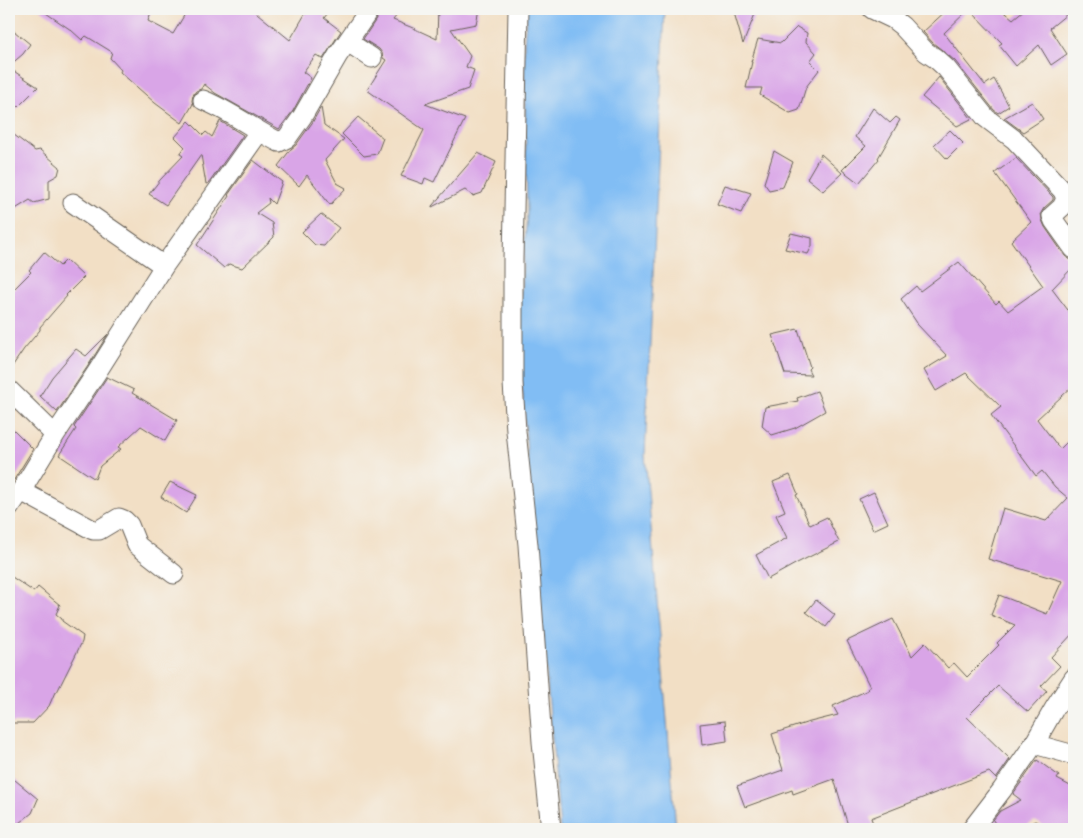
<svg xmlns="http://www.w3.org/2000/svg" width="1083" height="838" font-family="'Comic Neue',sans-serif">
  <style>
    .water { fill: #81bdf4; stroke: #4e6c88 }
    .building { fill: #d9a5e7 }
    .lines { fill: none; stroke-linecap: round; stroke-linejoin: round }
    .street-casing { stroke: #676057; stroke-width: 21 }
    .street { stroke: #fff; stroke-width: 19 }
  </style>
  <rect width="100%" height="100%" fill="#f6f6f2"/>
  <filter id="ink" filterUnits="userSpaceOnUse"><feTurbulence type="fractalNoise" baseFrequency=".02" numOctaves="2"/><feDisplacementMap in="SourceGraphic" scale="10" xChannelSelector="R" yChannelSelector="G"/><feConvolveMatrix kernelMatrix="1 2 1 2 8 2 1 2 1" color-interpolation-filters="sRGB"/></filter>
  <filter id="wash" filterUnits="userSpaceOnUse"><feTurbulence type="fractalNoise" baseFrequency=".0096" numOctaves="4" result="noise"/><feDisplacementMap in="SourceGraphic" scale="20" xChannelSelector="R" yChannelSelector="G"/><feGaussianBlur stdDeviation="1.12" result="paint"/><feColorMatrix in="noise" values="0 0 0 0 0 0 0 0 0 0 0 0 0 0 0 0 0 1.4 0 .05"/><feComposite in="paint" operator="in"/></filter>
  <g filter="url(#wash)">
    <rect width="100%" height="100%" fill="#f2dfc5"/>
    <!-- water -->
    <path class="water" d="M 527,9 L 665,9 L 645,455 L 676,829 L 560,829 L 527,454 L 518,325 L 527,215 L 524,43 Z"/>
    <g id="blocks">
      <!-- building -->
      <path class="building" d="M 40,9 L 152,9 L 148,21 L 173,34 L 188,9 L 252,9 L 290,40 L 308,9 L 331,9 L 324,18 L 341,31 L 323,59 L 316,55 L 303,72 L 311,78 L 293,111 L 279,129 L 215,93 L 204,84 L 201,89 L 196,91 L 193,95 L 192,101 L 193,104 L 182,123 L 155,103 L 120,72 L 121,70 L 110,58 L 112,52 L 86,36 L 82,40 L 71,30 Z
        M 381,9 L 402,9 L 393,20 L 413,28 L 437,39 L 438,9 L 479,9 L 476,24 L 451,29 L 470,56 L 466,67 L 474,70 L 468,89 L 425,104 L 465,119 L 434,182 L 425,178 L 423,184 L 401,176 L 424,130 L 367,90 L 386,60 L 383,58 L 382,53 L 379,49 L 363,39 L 379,15 Z
        M 733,9 L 757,9 L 743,44 Z
        M 948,9 L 969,9 L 944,33 L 985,85 L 994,79 L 1009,106 L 998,113 L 994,110 L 955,61 L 942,50 L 933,43 L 923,32 Z
        M 969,9 L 1001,9 L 1013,19 L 1025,9 L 1073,9 L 1050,28 L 1067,54 L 1051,65 L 1039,45 L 1016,66 L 999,45 L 1002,43 Z
        M 9,27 L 30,44 L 23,54 L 9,66 Z
        M 797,27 L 807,33 L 806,42 L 816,53 L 810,61 L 819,70 L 806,87 L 799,110 L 790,113 L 760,95 L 762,88 L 746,88 L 752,62 L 751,62 L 758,39 L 781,43 Z
        M 9,68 L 38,87 L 9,116 Z
        M 939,77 L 971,118 L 971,119 L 957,126 L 922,97 Z
        M 1032,102 L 1043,119 L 1023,132 L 1004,118 Z
        M 321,107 L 324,125 L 344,139 L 325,160 L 337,183 L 346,188 L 330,205 L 307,175 L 299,186 L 278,166 L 291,149 L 296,145 L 312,123 Z
        M 873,108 L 890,123 L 896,117 L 900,120 L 878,158 L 879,159 L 859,183 L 842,170 L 866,146 L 855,137 Z
        M 358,117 L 383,138 L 377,154 L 364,156 L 342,134 Z
        M 189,121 L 203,135 L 206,132 L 212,137 L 220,121 L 243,135 L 209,183 L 206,184 L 201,155 L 166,205 L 149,194 L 160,180 L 183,156 L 180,154 L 185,147 L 175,137 Z
        M 950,130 L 963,143 L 947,159 L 934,145 Z
        M 9,131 L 35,151 L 40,150 L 60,167 L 58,175 L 49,180 L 49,199 L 34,203 L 30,200 L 9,213 Z
        M 774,151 L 793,162 L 783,187 L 769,190 L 764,183 Z
        M 478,153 L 496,162 L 482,193 L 473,196 L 465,190 L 432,207 L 432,206 Z
        M 821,154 L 842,173 L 823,191 L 807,178 Z
        M 1016,158 L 1053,197 L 1053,200 L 1044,208 L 1041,213 L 1042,220 L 1045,227 L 1065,256 L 1069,259 L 1074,260 L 1074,266 L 1052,289 L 1074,318 L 1074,385 L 1037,419 L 1060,449 L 1074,435 L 1074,632 L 1051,657 L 1060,666 L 1041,686 L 1047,691 L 1028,712 L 998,686 L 967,717 L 1010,759 L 996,779 L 989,772 L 871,818 L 875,829 L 849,829 L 834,779 L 793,794 L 792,790 L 745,807 L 737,786 L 783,770 L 772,734 L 806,723 L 838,715 L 833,706 L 868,690 L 867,689 L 870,687 L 847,641 L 893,619 L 912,656 L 925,643 L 948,668 L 954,663 L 967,677 L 999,645 L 997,643 L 1015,625 L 991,615 L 999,595 L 1047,614 L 1062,581 L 988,559 L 1003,508 L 1046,521 L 1068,498 L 1055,487 L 1042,471 L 1036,476 L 991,415 L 1001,407 L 966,373 L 936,391 L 924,370 L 947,356 L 917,324 L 917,323 L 901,299 L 916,286 L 920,291 L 959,262 L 996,304 L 999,301 L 1008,311 L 1043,286 L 1011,241 L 1031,222 L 995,173 Z
        M 253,160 L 282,182 L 274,204 L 268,198 L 269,203 L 256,213 L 272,223 L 274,237 L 242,268 L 229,264 L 224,268 L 197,245 L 229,196 L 228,195 Z
        M 725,185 L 751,193 L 741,213 L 717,204 Z
        M 321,214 L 339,228 L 324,246 L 315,245 L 302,232 Z
        M 791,233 L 812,238 L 812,246 L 808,254 L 785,249 Z
        M 44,252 L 60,266 L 66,260 L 84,277 L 66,295 L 67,296 L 40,327 L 40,330 L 24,349 L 9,371 L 9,294 L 31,272 L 29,270 Z
        M 798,329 L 810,367 L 808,369 L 811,375 L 785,374 L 772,335 Z
        M 108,334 L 88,366 L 57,412 L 40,396 L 52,377 L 76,349 L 86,356 Z
        M 107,377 L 134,390 L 132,393 L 177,420 L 165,441 L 141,426 L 118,447 L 121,449 L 100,466 L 95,479 L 59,455 L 76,429 L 74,427 Z
        M 817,391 L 825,411 L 795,428 L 772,435 L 762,426 L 765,407 L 798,401 L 797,398 Z
        M 9,425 L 33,449 L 9,488 Z
        M 790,475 L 798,494 L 796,495 L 810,525 L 827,517 L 839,542 L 797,563 L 768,579 L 756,555 L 787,538 L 776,515 L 785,511 L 773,482 Z
        M 170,482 L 197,495 L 186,513 L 161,497 Z
        M 874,492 L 888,523 L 873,530 L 859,499 Z
        M 9,575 L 34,592 L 38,587 L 60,605 L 56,614 L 62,619 L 62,621 L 83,636 L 82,642 L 57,692 L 55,692 L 49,706 L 33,723 L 9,723 Z
        M 816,600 L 835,615 L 826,627 L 806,612 Z
        M 725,721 L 727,741 L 702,745 L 700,724 Z
        M 1037,760 L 1059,776 L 1057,779 L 1074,788 L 1074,829 L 1050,829 L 1035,821 L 1020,829 L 998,829 L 993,820 L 1000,811 L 1021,800 L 1013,794 Z
        M 9,775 L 38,799 L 32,813 L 11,829 L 9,829 Z"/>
    </g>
  </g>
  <g filter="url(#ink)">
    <use href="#blocks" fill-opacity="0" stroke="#676057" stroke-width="1"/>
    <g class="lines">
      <defs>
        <path id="street" d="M 518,9 L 513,260 L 513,383 L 516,431 L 528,545 L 542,742 L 551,829
          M 872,9 L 893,19 L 902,26 L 926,52 L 935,58 L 946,68 L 986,118 L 1015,140 L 1063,191 L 1066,199 L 1062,207 L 1052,216 L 1054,221 L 1074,249
          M 348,42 L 372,58
          M 203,100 C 230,111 253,129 279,142 L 287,138 L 302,117 L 338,55 L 370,9
          M 73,203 L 164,266
          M 9,390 L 55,435
          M 21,491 L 93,530 L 99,530 L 119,518 L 124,520 L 129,525 L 137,545 L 174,574
          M 9,508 L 21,491 L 55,435 L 97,372 L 164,266 L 259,132
          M 1034,744 L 1074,755
          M 972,829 L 1002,790 L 1034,744 L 1054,709 L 1074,678"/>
      </defs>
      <!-- street casing -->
      <use href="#street" class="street-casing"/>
      <!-- street -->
      <use href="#street" class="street"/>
    </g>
  </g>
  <!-- margin -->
  <rect width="1083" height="838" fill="none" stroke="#f6f6f2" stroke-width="30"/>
</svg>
